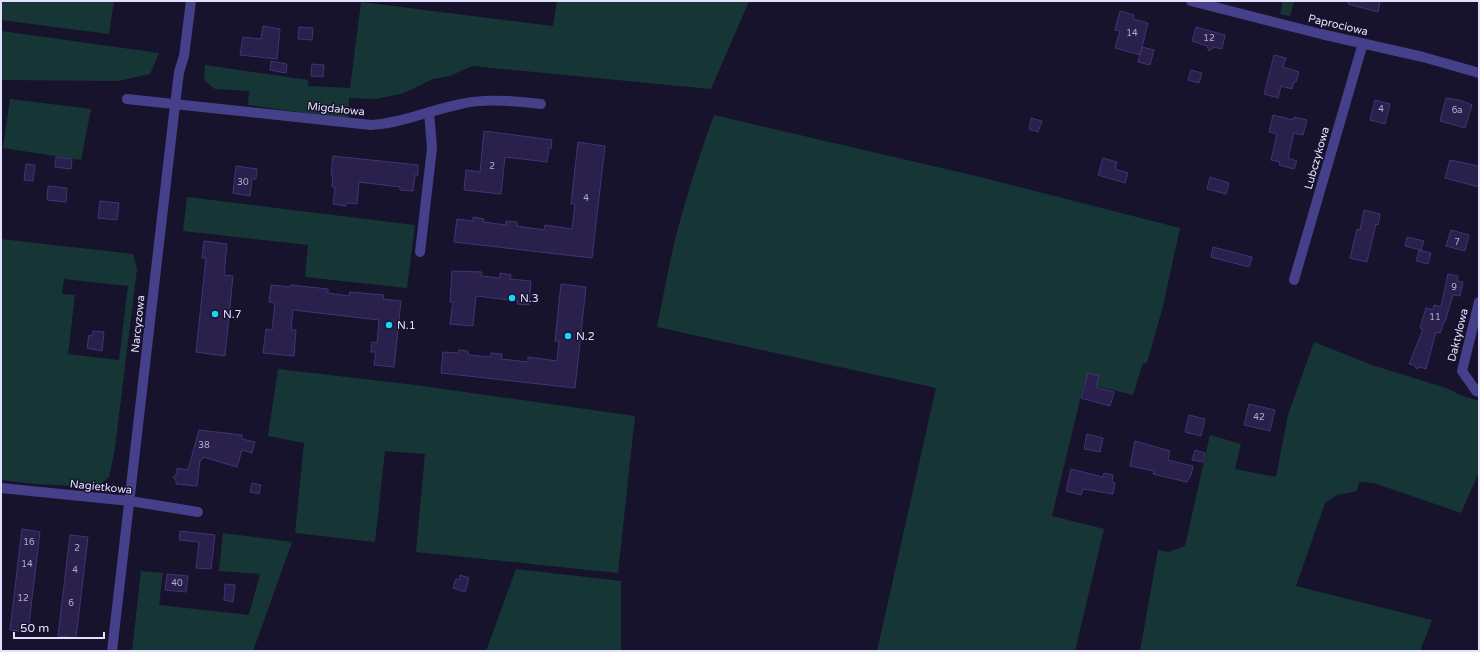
<svg xmlns="http://www.w3.org/2000/svg" width="1480" height="652" font-family="'Varela Round',sans-serif">
  <style>
    .green { fill: #163636; fill-rule: evenodd }
    .building { fill: #2a204c; stroke: #423377 }
    .lines { fill: none; stroke-linecap: round; stroke-linejoin: round }
    .minor { stroke: #454089; stroke-width: 10 }
    .poi-dot { fill: #13d9f6; stroke: #18132c; stroke-width: 1.5 }
    .labels { text-anchor: middle; dominant-baseline: central; stroke-width: 3; stroke-linejoin: round; paint-order: stroke }
    .number-label { font-size: 9px; fill: #b5afd2 }
    .street-label { font-size: 11px; fill: #e3dffe; stroke: #18132c }
    .poi-label { font-size: 11px; fill: #e3dffe; stroke: #18132c; text-anchor: start }
  </style>
  <rect width="100%" height="100%" fill="#18132c"/>
  <!-- green -->
  <path class="green" d="M 1,1 L 114,1 L 109,34 L 1,20 Z
    M 557,1 L 749,1 L 711,89 L 472,66 L 450,76 L 433,79 L 404,93 L 376,99 L 349,98 L 348,119 L 248,105 L 249,91 L 215,89 L 204,80 L 205,65 L 308,80 L 308,86 L 350,88 L 361,2 L 553,26 Z
    M 1283,1 L 1294,1 L 1290,16 L 1280,14 Z
    M 1,31 L 159,53 L 150,74 L 118,81 L 1,80 Z
    M 10,99 L 91,109 L 81,160 L 3,148 Z
    M 714,115 L 980,177 L 1180,228 L 1163,306 L 1147,363 L 1143,363 L 1133,395 L 1084,383 L 1052,516 L 1104,529 L 1075,651 L 877,651 L 936,388 L 657,327 C 663,298 668,269 675,240 C 686,197 699,156 714,115 Z
    M 187,197 L 415,225 L 407,288 L 305,277 L 308,245 L 183,231 Z
    M 1,239 L 133,254 L 137,269 L 115,448 L 109,477 L 97,487 L 36,484 L 1,480 ZM 64,279 L 128,286 L 119,360 L 68,354 L 75,295 L 62,294 Z
    M 1314,342 L 1372,365 L 1449,389 L 1460,395 L 1479,401 L 1479,472 L 1461,513 L 1374,483 L 1359,482 L 1357,491 L 1337,495 L 1325,503 L 1296,586 L 1432,620 L 1420,651 L 1140,651 L 1158,550 L 1169,552 L 1185,546 L 1210,435 L 1241,444 L 1235,469 L 1276,477 L 1288,415 Z
    M 278,369 L 415,385 L 635,416 L 618,573 L 416,552 L 425,454 L 385,451 L 375,542 L 295,533 L 304,443 L 268,436 Z
    M 223,533 L 292,542 L 253,651 L 132,651 L 141,571 L 163,573 L 159,605 L 249,615 L 260,574 L 219,571 Z
    M 516,569 L 621,581 L 621,651 L 486,651 Z"/>
  <!-- building -->
  <path class="building" d="M 1349,1 L 1380,1 L 1378,12 L 1348,4 Z
    M 1120,11 L 1134,15 L 1133,19 L 1148,23 L 1140,55 L 1115,48 L 1120,31 L 1115,30 Z
    M 263,26 L 280,29 L 277,59 L 240,55 L 243,37 L 261,39 Z
    M 299,27 L 313,28 L 312,40 L 298,39 Z
    M 1196,27 L 1225,35 L 1222,49 L 1214,47 L 1209,51 L 1207,46 L 1192,41 Z
    M 1142,47 L 1154,50 L 1150,65 L 1138,62 Z
    M 1274,55 L 1286,58 L 1283,67 L 1299,72 L 1296,82 L 1294,82 L 1292,89 L 1281,86 L 1278,98 L 1264,94 Z
    M 271,61 L 287,64 L 286,73 L 270,70 Z
    M 312,64 L 324,65 L 323,77 L 311,76 Z
    M 1191,70 L 1202,73 L 1199,83 L 1188,80 Z
    M 1446,98 L 1459,100 L 1472,105 L 1465,128 L 1440,121 Z
    M 1375,100 L 1390,104 L 1385,124 L 1370,120 Z
    M 1273,115 L 1293,120 L 1294,117 L 1307,120 L 1303,135 L 1294,133 L 1288,158 L 1297,161 L 1294,169 L 1279,165 L 1280,162 L 1271,160 L 1277,134 L 1269,132 Z
    M 1031,118 L 1042,121 L 1038,132 L 1029,129 Z
    M 484,131 L 552,140 L 551,149 L 549,148 L 547,162 L 505,157 L 501,194 L 464,190 L 466,170 L 480,172 Z
    M 578,142 L 605,146 L 592,258 L 454,242 L 457,219 L 473,221 L 473,217 L 484,219 L 483,222 L 506,225 L 506,221 L 517,222 L 517,226 L 544,230 L 545,225 L 572,229 L 575,204 L 571,204 Z
    M 333,156 L 418,165 L 418,175 L 415,175 L 413,191 L 400,190 L 400,187 L 359,182 L 357,204 L 347,203 L 346,206 L 333,204 L 335,187 L 332,187 L 333,175 L 331,175 Z
    M 56,157 L 72,159 L 71,169 L 55,167 Z
    M 1103,158 L 1117,162 L 1115,169 L 1128,173 L 1125,183 L 1098,175 Z
    M 1450,160 L 1479,166 L 1479,187 L 1445,178 Z
    M 26,164 L 35,165 L 33,181 L 24,180 Z
    M 236,166 L 257,169 L 256,179 L 252,179 L 250,196 L 233,193 Z
    M 1210,177 L 1229,183 L 1226,194 L 1207,189 Z
    M 48,186 L 67,188 L 66,202 L 47,200 Z
    M 100,201 L 119,203 L 117,220 L 98,218 Z
    M 1364,210 L 1380,214 L 1378,225 L 1376,224 L 1367,262 L 1350,258 L 1357,229 L 1360,230 Z
    M 1451,230 L 1469,235 L 1465,251 L 1446,246 Z
    M 1407,237 L 1424,241 L 1421,250 L 1405,246 Z
    M 204,241 L 227,244 L 224,275 L 233,276 L 225,356 L 196,352 L 206,258 L 202,258 Z
    M 1213,247 L 1252,257 L 1249,267 L 1211,257 Z
    M 1419,250 L 1431,253 L 1428,264 L 1416,261 Z
    M 452,271 L 482,272 L 481,276 L 500,278 L 500,273 L 511,275 L 510,279 L 531,281 L 529,305 L 517,304 L 518,301 L 476,296 L 473,326 L 450,324 L 453,302 L 450,302 Z
    M 1448,274 L 1458,276 L 1457,281 L 1463,282 L 1460,296 L 1453,295 L 1445,322 L 1444,322 L 1440,333 L 1436,332 L 1426,369 L 1420,367 L 1417,369 L 1414,365 L 1409,364 L 1423,329 L 1420,328 L 1426,308 L 1433,310 L 1434,305 L 1441,307 Z
    M 561,284 L 586,287 L 575,388 L 441,373 L 443,352 L 458,353 L 459,350 L 468,351 L 468,355 L 491,357 L 491,353 L 502,354 L 501,359 L 528,362 L 528,357 L 557,361 L 559,341 L 555,341 Z
    M 271,285 L 291,287 L 291,285 L 328,289 L 328,293 L 349,296 L 350,292 L 384,295 L 383,299 L 401,301 L 394,367 L 374,365 L 376,352 L 371,352 L 372,342 L 377,343 L 379,320 L 293,310 L 291,330 L 296,330 L 294,356 L 263,353 L 266,329 L 272,330 L 275,303 L 269,302 Z
    M 93,331 L 104,332 L 102,351 L 87,348 L 89,335 L 92,336 Z
    M 1088,373 L 1099,376 L 1096,387 L 1114,392 L 1110,406 L 1081,398 Z
    M 1249,404 L 1275,410 L 1270,431 L 1244,425 Z
    M 1189,415 L 1205,419 L 1201,436 L 1185,432 Z
    M 199,430 L 242,435 L 242,439 L 255,442 L 252,453 L 242,450 L 237,467 L 203,457 L 202,460 L 200,460 L 197,486 L 176,484 L 176,480 L 173,477 L 177,474 L 177,468 L 188,470 Z
    M 1087,434 L 1103,438 L 1100,452 L 1084,449 Z
    M 1135,441 L 1170,451 L 1168,460 L 1193,466 L 1191,475 L 1187,482 L 1153,474 L 1154,471 L 1130,466 Z
    M 1195,450 L 1205,453 L 1203,462 L 1192,460 Z
    M 1071,469 L 1103,477 L 1104,473 L 1113,475 L 1112,482 L 1115,483 L 1113,494 L 1083,489 L 1081,495 L 1066,491 Z
    M 252,483 L 261,485 L 259,494 L 250,492 Z
    M 22,529 L 40,532 L 28,632 L 10,630 Z
    M 180,531 L 215,535 L 211,569 L 196,568 L 199,542 L 179,540 Z
    M 70,535 L 88,537 L 76,638 L 58,636 Z
    M 167,574 L 188,576 L 186,592 L 165,590 Z
    M 460,575 L 469,578 L 465,592 L 453,588 L 456,579 L 459,580 Z
    M 225,584 L 235,585 L 233,602 L 224,600 Z"/>
  <g class="lines">
    <!-- minor -->
    <path class="minor" d="M 1191,1 L 1321,34 L 1423,57 L 1479,73
      M 127,99 L 371,125 C 403,123 430,110 461,104 C 484,98 517,101 541,104
      M 420,252 L 432,148 L 429,112
      M 1294,280 L 1363,43
      M 1479,302 L 1462,371 L 1476,391 L 1479,392
      M 1,488 L 130,501 L 198,512
      M 112,651 L 173,122 L 179,72 L 184,56 L 191,1"/>
  </g>
  <!-- markers -->
  <g class="poi-dot">
    <circle cx="512" cy="298" r="4"/>
    <circle cx="215" cy="314" r="4"/>
    <circle cx="389" cy="325" r="4"/>
    <circle cx="568" cy="336" r="4"/>
  </g>
  <g class="labels">
    <!-- number labels -->
    <g class="number-label">
      <text x="1132" y="33">14</text>
      <text x="1209" y="38">12</text>
      <text x="1381" y="109">4</text>
      <text x="1457" y="110">6a</text>
      <text x="492" y="166">2</text>
      <text x="243" y="182">30</text>
      <text x="586" y="198">4</text>
      <text x="1457" y="242">7</text>
      <text x="1454" y="287">9</text>
      <text x="1435" y="317">11</text>
      <text x="1259" y="417">42</text>
      <text x="204" y="445">38</text>
      <text x="29" y="542">16</text>
      <text x="77" y="548">2</text>
      <text x="27" y="564">14</text>
      <text x="75" y="570">4</text>
      <text x="177" y="583">40</text>
      <text x="23" y="598">12</text>
      <text x="71" y="603">6</text>
    </g>
    <!-- street labels -->
    <g class="street-label">
      <text transform="translate(1338 25) rotate(13)">Paprociowa</text>
      <text transform="translate(336 109) rotate(6)">Migdałowa</text>
      <text transform="translate(1317 158) rotate(-74)">Lubczykowa</text>
      <text transform="translate(138 324) rotate(-84)">Narcyzowa</text>
      <text transform="translate(1458 335) rotate(-76)">Daktylowa</text>
      <text transform="translate(101 487) rotate(6)">Nagietkowa</text>
    </g>
    <!-- poi labels -->
    <g class="poi-label">
      <text x="520" y="298">N.3</text>
      <text x="223" y="314">N.7</text>
      <text x="397" y="325">N.1</text>
      <text x="576" y="336">N.2</text>
    </g>
  </g>
  <!-- border -->
  <rect width="1480" height="652" fill="none" stroke="#e3dffe" stroke-width="4"/>
  <!-- scale -->
  <path d="M14 632v6h90v-6" fill="none" stroke="#e3dffe" stroke-width="2"/>
  <text x="20" y="632" font-size="12" fill="#e3dffe" stroke="#18132c" stroke-width="3" paint-order="stroke">50 m</text>
</svg>
